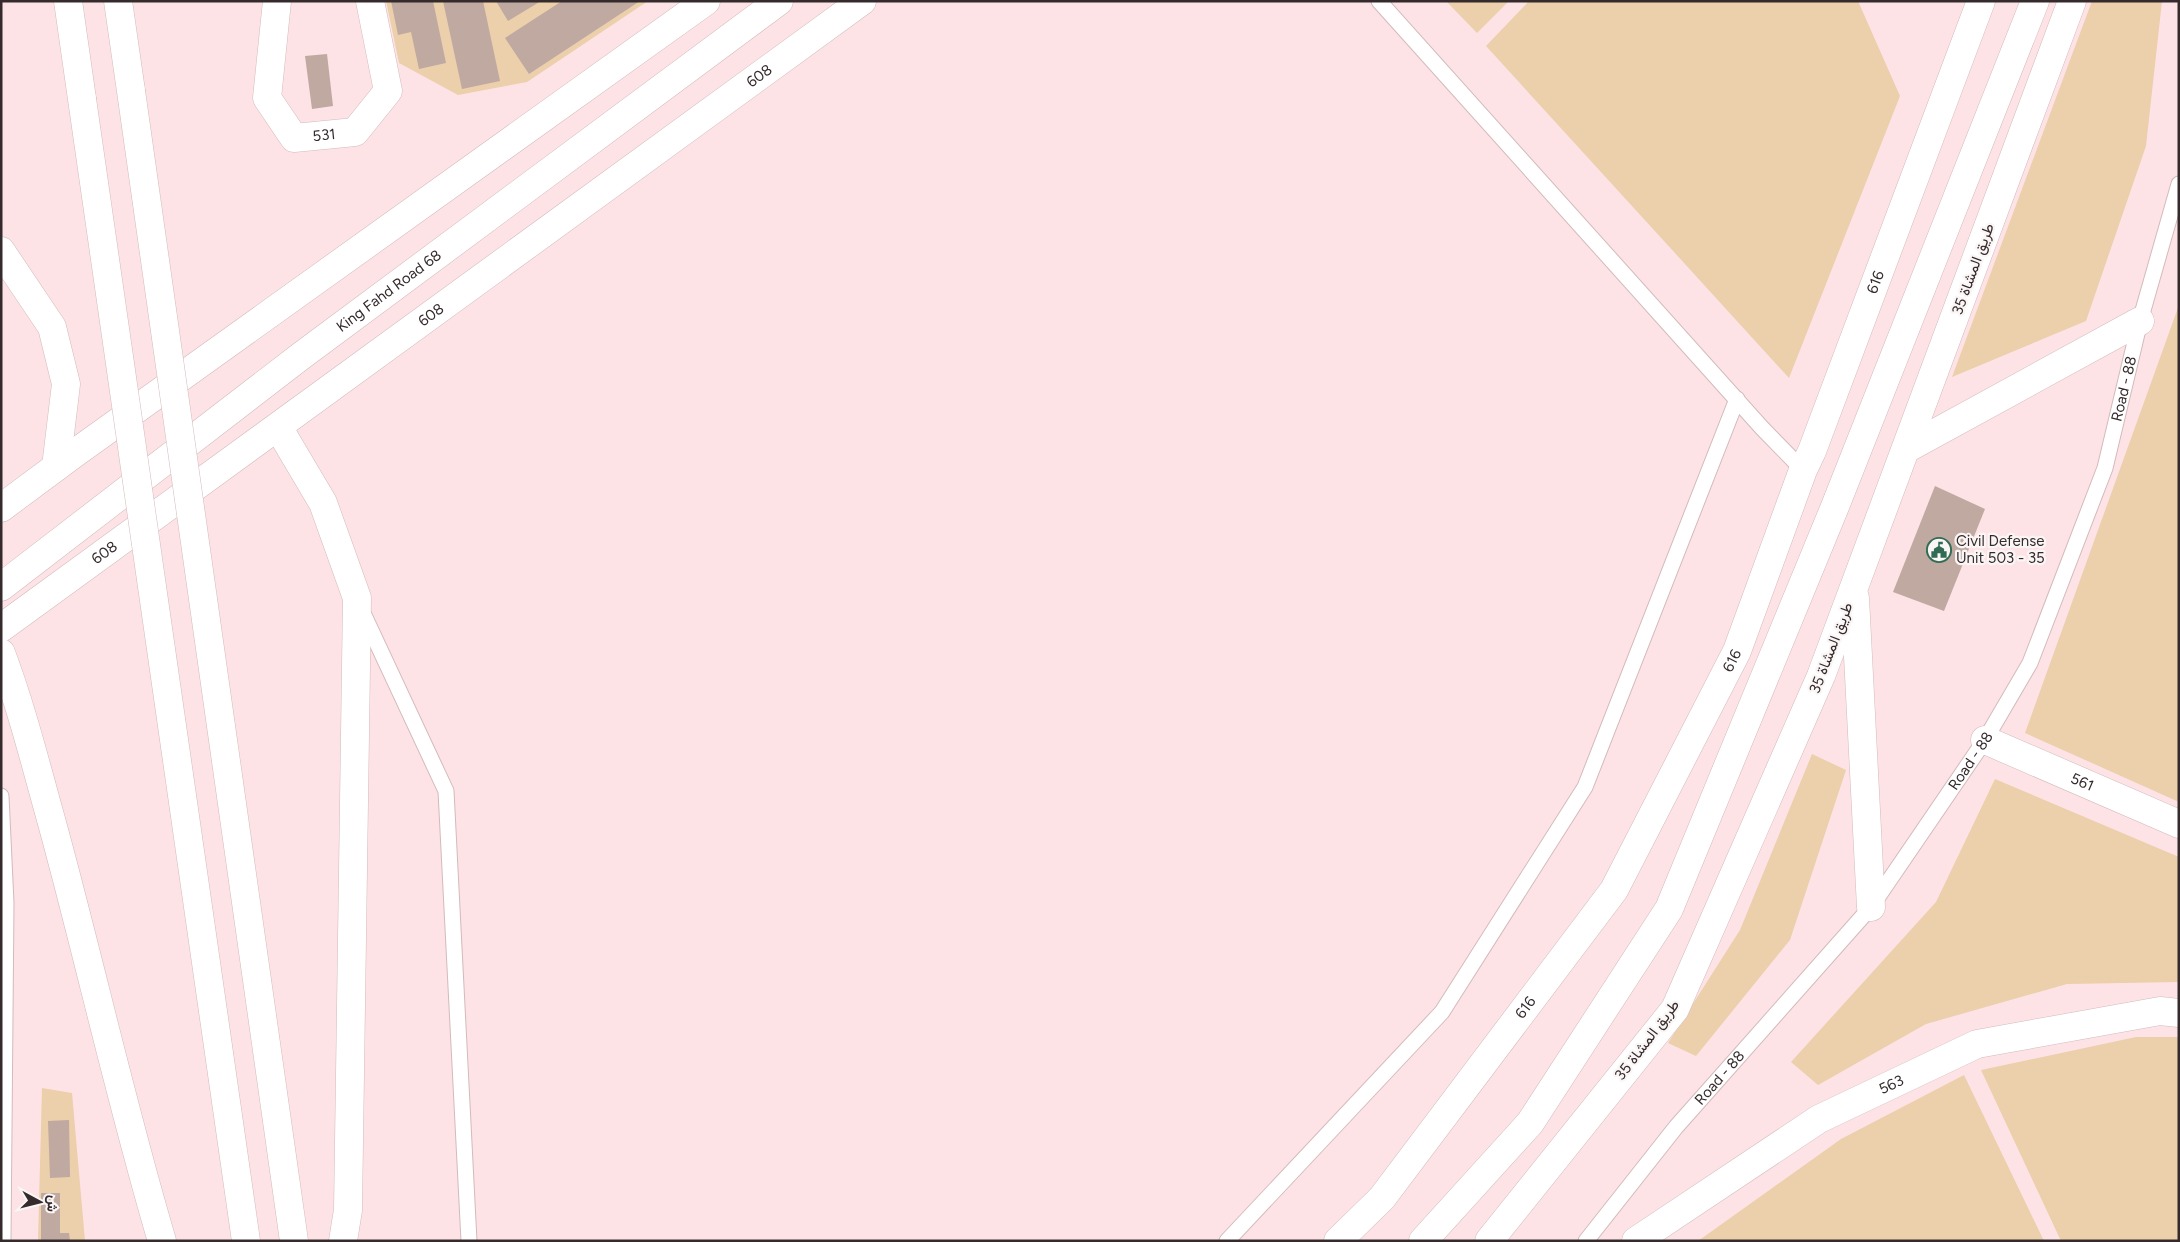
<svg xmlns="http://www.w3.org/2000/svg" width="2180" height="1242" font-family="Figtree,Vazirmatn,sans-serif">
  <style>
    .green { fill: #eccfab }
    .building { fill: #bfa9a0 }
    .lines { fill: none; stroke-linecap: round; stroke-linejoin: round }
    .lane-casing { stroke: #d3babc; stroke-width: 17 }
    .street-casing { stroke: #d3babc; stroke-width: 29 }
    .secondary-casing { stroke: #d3babc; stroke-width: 29 }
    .primary-casing { stroke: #d3babc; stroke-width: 29 }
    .lane { stroke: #fff; stroke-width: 15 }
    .street { stroke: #fff; stroke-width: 28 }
    .secondary { stroke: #fff; stroke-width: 28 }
    .primary { stroke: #fff; stroke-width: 28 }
    .secondary-bridge-casing { stroke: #d3babc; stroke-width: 29; stroke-linecap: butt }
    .secondary-bridge { stroke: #fff; stroke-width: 28 }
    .labels { text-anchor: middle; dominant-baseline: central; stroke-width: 4.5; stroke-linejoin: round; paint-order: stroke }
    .street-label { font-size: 15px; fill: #352b2c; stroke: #fbf6f6 }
    .poi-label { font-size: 15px; fill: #352b2c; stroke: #fbf6f6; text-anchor: start }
  </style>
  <rect width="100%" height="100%" fill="#fde3e5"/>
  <!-- green -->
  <path class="green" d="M 386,1 L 648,1 L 527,82 L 458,95 L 399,63 Z
    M 1446,1 L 1509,1 L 1477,33 Z
    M 1529,1 L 1858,1 L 1900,96 L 1789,378 L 1486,46 Z
    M 2092,1 L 2162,1 L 2146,146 L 2086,321 L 1952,377 Z
    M 2179,305 L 2179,802 L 2025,733 Z
    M 1812,754 L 1846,770 L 1790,940 L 1696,1056 L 1668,1043 L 1740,930 Z
    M 1995,779 L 2179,857 L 2179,982 L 2067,984 L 1926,1024 L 1818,1085 L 1791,1062 L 1936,902 Z
    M 2136,1037 L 2179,1037 L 2179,1241 L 2061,1241 L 1981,1070 Z
    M 1964,1075 L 2044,1241 L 1698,1241 L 1841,1139 Z
    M 42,1088 L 72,1093 L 85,1241 L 38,1241 Z"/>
  <!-- building -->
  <path class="building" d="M 391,1 L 433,1 L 446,63 L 419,69 L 411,32 L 398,35 Z
    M 443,1 L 483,1 L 500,81 L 462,89 Z
    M 496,1 L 541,1 L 508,21 Z
    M 562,1 L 640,1 L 529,74 L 505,38 Z
    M 327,54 L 333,106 L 312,109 L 305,56 Z
    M 1935,486 L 1985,509 L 1944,611 L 1893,592 Z
    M 69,1120 L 70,1177 L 50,1178 L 48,1121 Z
    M 41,1193 L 60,1193 L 60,1233 L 69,1233 L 70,1241 L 41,1241 Z"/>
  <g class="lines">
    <defs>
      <g id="lane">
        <path d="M 1379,1 L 1762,428 L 1803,470"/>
        <path d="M 362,611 L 446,791 L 469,1241"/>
        <path d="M 1,796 L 6,903 L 3,1241"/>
        <path d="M 1227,1241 L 1442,1012 L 1585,787 L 1737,399"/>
        <path id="s1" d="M 1586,1241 L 1676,1127 L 1871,907 L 1985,740 L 2030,663 L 2105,468 L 2140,321 L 2179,184"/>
      </g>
      <g id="street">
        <path id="s2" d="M 277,1 L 267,98 L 294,138 L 355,132 L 388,91 L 370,1"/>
        <path d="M 1906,449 L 2140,321"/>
        <path d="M 1855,598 L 1871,907"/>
        <path id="s3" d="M 1985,740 L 2179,824"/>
        <path d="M 1489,1241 L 1675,1009 L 1821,676 L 2072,1"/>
        <path id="s4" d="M 1636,1241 L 1819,1119 L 1977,1044 L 2160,1011 L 2179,1013"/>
      </g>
      <g id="secondary">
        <path d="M 68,1 L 82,99"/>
        <path d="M 118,1 L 131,91"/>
        <path d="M 278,427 L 323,503 L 357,598 L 348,1210 L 343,1241"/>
        <path id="s5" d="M 1,628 L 862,1"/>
        <path id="s6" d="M 1338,1241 L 1382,1198 L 1614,890 L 1737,651 L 1803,470 L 1812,451 L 1981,1"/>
        <path d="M 1423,1241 L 1530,1123 L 1669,909 L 1834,509 L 2035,1"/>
      </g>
      <g id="primary">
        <path d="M 1,251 L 52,327 L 66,384 L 56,467"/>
        <path d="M 1,508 L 75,453 L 706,1"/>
        <path id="s7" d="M 1,587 L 301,356 L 779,1"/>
        <path d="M 1,653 C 22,709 36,766 52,823 C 90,962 121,1103 162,1241"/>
      </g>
    </defs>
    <!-- lane casing -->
    <use href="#lane" class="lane-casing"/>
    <!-- street casing -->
    <use href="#street" class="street-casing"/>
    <!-- secondary casing -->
    <use href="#secondary" class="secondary-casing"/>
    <!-- primary casing -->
    <use href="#primary" class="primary-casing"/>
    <!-- lane -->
    <use href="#lane" class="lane"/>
    <!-- street -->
    <use href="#street" class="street"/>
    <!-- secondary -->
    <use href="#secondary" class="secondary"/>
    <!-- primary -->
    <use href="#primary" class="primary"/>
    <defs>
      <path id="secondary-bridge" d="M 131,91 L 294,1241
        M 82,99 L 246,1241"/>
    </defs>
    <!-- secondary-bridge casing -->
    <use href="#secondary-bridge" class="secondary-bridge-casing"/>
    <!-- secondary-bridge -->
    <use href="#secondary-bridge" class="secondary-bridge"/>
  </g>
  <!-- icons -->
  <defs>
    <symbol id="civic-ring" viewBox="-11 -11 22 22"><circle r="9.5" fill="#fbf6f6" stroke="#316b54" stroke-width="1.5"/><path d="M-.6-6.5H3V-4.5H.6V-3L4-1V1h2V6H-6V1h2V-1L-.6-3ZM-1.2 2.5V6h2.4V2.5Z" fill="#316b54"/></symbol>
  </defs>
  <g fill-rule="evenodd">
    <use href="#civic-ring" x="1925" y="536" width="28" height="28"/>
  </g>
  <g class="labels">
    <!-- street labels -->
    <g class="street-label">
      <text stroke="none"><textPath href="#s5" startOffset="938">608</textPath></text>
      <text stroke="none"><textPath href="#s2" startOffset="176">531</textPath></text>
      <text transform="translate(1973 269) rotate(-70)">طريق المشاة 35</text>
      <text stroke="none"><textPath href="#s6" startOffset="1110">616</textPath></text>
      <text stroke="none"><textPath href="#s7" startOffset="488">King Fahd Road 68</textPath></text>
      <text stroke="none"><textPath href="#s5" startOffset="532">608</textPath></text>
      <text stroke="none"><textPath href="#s1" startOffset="1021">Road - 88</textPath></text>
      <text stroke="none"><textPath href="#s5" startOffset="128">608</textPath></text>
      <text transform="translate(1831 648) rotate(-69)">طريق المشاة 35</text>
      <text stroke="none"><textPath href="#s6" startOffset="705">616</textPath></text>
      <text stroke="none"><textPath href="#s1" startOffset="616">Road - 88</textPath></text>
      <text stroke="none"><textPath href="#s3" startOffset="106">561</textPath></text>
      <text stroke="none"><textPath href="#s6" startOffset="300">616</textPath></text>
      <text transform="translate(1647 1040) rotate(-53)">طريق المشاة 35</text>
      <text stroke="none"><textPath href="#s1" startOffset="211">Road - 88</textPath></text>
      <text stroke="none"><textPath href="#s4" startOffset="300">563</textPath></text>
    </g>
    <!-- poi labels -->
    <g class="poi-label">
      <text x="1956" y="541">Civil Defense<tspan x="1956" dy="17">Unit 503 - 35</tspan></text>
    </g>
  </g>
  <!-- border -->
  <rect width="2180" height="1242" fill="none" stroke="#352b2c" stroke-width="5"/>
  <!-- north arrow -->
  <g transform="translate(40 1202) rotate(97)" stroke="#fbf6f6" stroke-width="4" paint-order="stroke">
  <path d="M0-4L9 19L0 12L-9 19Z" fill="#352b2c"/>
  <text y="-8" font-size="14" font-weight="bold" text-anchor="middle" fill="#352b2c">ش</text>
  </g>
</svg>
